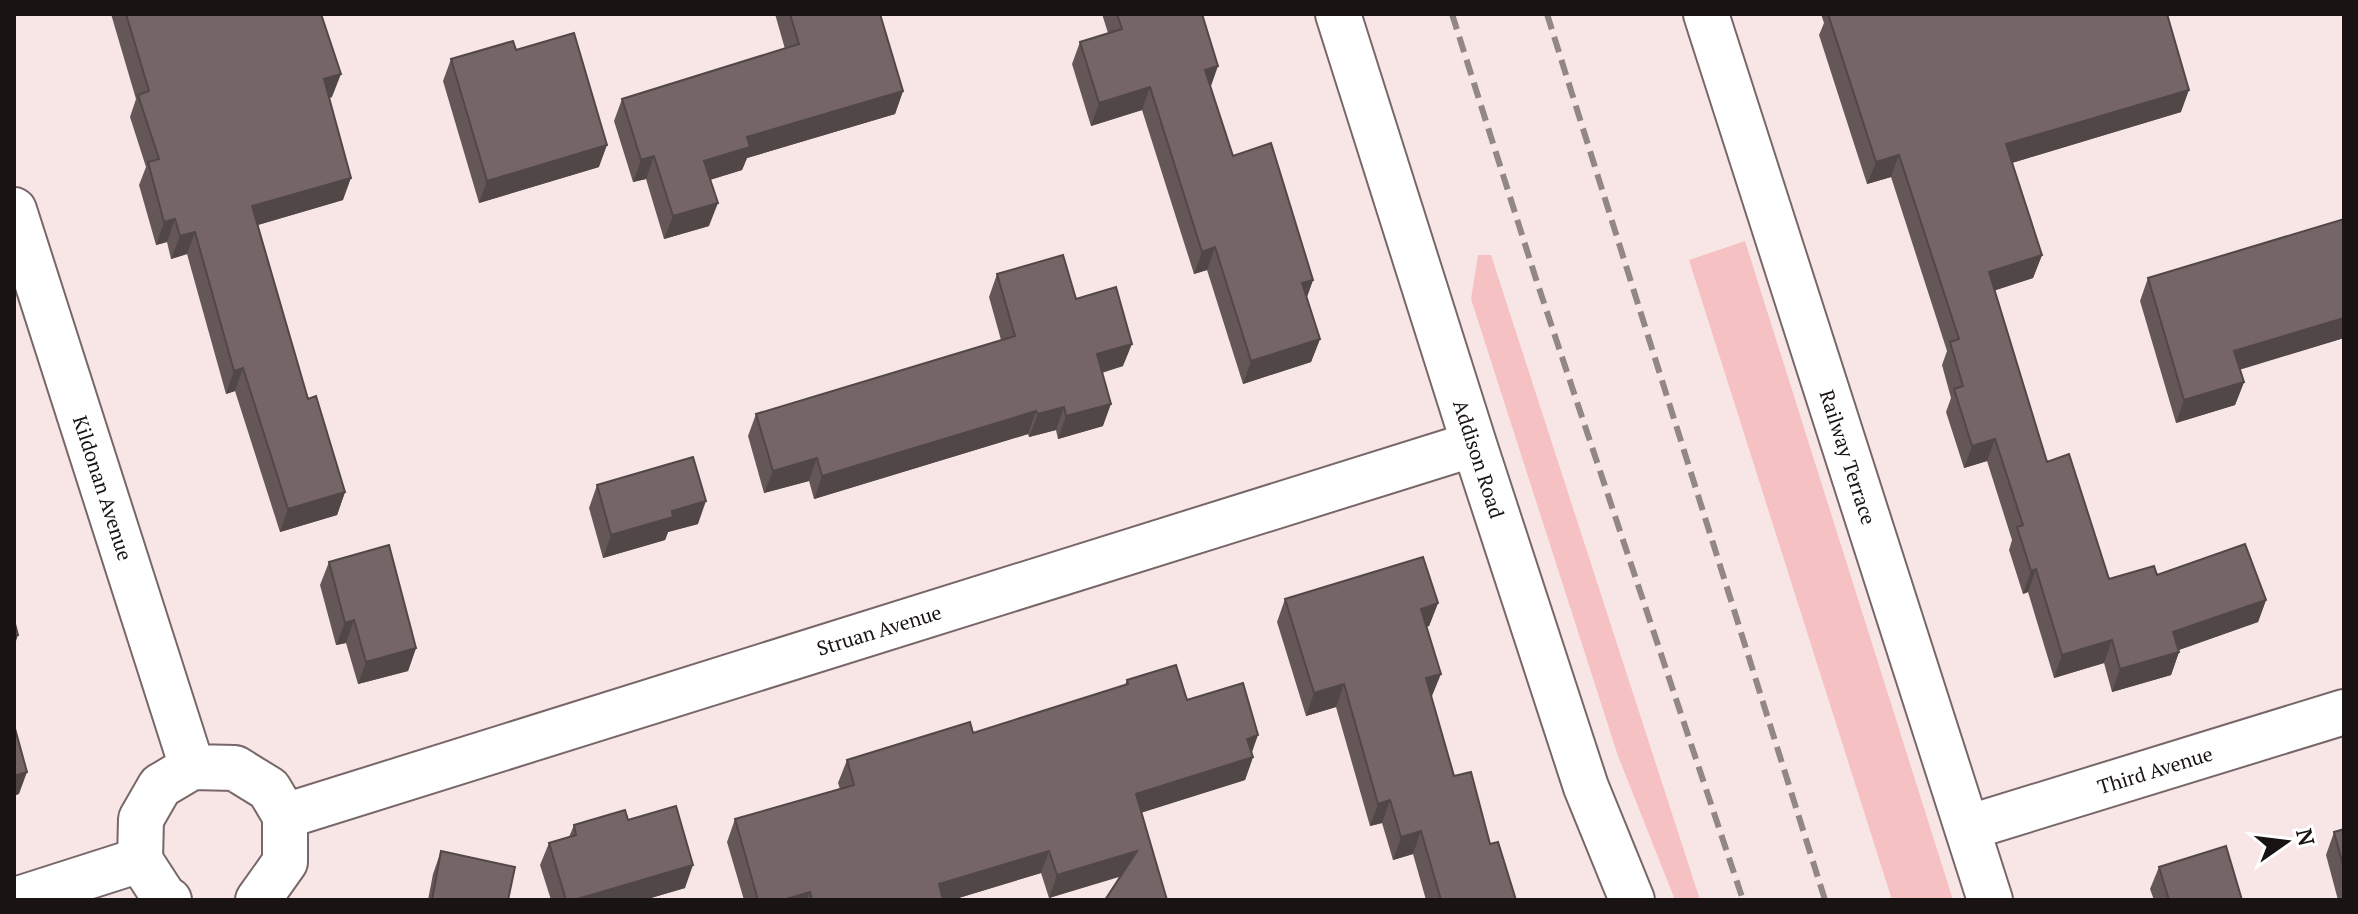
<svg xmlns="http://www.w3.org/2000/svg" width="2358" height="914" font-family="'PT Serif',serif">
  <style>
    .green { fill: #f6c1c3 }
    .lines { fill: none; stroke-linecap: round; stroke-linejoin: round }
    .street-casing { stroke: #776768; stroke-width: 48 }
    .street { stroke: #fff; stroke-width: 44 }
    .rail { stroke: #938686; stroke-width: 6; stroke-dasharray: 16 8; stroke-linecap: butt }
    .wall { fill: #655758 }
    .shaded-wall { fill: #524747 }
    .building { fill: #756566; stroke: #524747; stroke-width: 2 }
    .labels { text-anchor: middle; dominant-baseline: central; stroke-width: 7; stroke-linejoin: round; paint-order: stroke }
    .street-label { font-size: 20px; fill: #191313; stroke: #fff }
  </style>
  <rect width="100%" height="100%" fill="#f8e6e6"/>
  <!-- green -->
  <path class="green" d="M 1745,241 L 1953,900 L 1892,900 L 1689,260 Z
    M 1478,255 L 1491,255 L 1700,900 L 1675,900 L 1618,756 L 1471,299 Z"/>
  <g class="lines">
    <defs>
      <path id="street" d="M 1338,14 L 1474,444 L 1586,787 L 1632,900
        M 1706,14 L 1990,900
        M 14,210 L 192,767
        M 285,816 L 1474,444
        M 1967,828 L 2344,712
        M 15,900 L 140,860
        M 169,900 L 164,897 L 140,860 L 141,819 L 160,786 L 192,767 L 235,768 L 269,789 L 285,816 L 285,862 L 258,900"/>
    </defs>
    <!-- street casing -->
    <use href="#street" class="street-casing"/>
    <!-- street -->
    <use href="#street" class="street"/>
    <!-- rail -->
    <path class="rail" d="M 1452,14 L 1536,279 L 1743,900
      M 1547,14 L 1825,900"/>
  </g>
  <!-- wall -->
  <path class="wall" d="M 111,14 L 321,14 L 332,97 L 329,98 L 343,200 L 258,225 L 308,399 L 345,492 L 337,515 L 280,532 L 235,391 L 226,394 L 187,254 L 171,259 L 167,242 L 156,245 L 139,185 L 146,167 L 130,117 L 136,99 Z
    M 775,14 L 880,14 L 903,91 L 895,114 L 747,158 L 742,170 L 710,180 L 709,226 L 664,239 L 646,179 L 633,182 L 614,121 L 622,99 L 785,49 Z
    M 1102,14 L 1202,14 L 1210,87 L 1233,156 L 1313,280 L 1307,297 L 1320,339 L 1311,362 L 1243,384 L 1207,270 L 1194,274 L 1142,110 L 1091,126 L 1072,64 L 1080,42 L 1108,33 Z
    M 1821,14 L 2167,14 L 2181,112 L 2012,163 L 2042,255 L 2033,278 L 1995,290 L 2047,462 L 2109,579 L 2157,575 L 2266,600 L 2258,622 L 2178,650 L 2179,652 L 2171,675 L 2112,692 L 2104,663 L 2054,678 L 2028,592 L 2023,594 L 2009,550 L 2012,540 L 1987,461 L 1964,468 L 1946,412 L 1951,398 L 1942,365 L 1947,351 L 1891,177 L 1867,184 L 1819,35 L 1824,23 Z
    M 451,59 L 599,167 L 479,203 L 443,81 Z
    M 2344,219 L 2344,338 L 2240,369 L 2244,382 L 2235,405 L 2176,423 L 2140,301 L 2148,278 Z
    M 997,274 L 1076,299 L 1123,366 L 1102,373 L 1103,426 L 1058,439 L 1056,430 L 1029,437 L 1028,434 L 814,499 L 809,481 L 764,493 L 748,436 L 756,414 L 1001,340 L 989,297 Z
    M 597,485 L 698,524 L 668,532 L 665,540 L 603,558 L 589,508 Z
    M 329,562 L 416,648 L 408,671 L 358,684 L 346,643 L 336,645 L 320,585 Z
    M 1285,599 L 1438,603 L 1429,626 L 1426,627 L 1432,696 L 1431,697 L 1454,776 L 1490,844 L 1516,900 L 1426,900 L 1413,854 L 1393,860 L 1382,823 L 1370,826 L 1336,707 L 1306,716 L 1277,622 Z
    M 1127,680 L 1187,700 L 1252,753 L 1253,757 L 1245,780 L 1142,812 L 1120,876 L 1049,898 L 1041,873 L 952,900 L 744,900 L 727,842 L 735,819 L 840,789 L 838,783 L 847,760 L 973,733 L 1125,685 Z
    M 628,820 L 685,888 L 644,900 L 551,900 L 540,865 L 549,843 L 569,837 L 574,825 Z
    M 2344,829 L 2344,900 L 2338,900 L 2326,855 L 2334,832 Z
    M 441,851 L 508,900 L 428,900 L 433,874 Z
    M 2159,867 L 2242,900 L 2154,900 L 2150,889 Z"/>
  <!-- shaded-wall -->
  <path class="shaded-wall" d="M 1218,66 L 1210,89 L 1205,70 Z
    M 341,74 L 332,97 L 316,102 L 324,79 Z
    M 1150,87 L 1142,110 L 1091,126 L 1099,103 Z
    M 2189,90 L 2181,112 L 1998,167 L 2006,144 Z
    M 903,91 L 895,114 L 747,158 L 742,170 L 696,184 L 704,161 L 747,137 Z
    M 607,145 L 599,167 L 479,203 L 487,181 Z
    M 1899,155 L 1891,177 L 1867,184 L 1876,162 Z
    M 654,156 L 646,179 L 633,182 L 641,160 Z
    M 351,178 L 343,200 L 244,229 L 252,206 Z
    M 718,203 L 709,226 L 664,239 L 673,216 Z
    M 175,219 L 167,242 L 156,245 L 164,222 Z
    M 195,232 L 187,254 L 171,259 L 180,236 Z
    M 1215,247 L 1207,270 L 1194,274 L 1202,252 Z
    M 2042,255 L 2033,278 L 1981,295 L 1989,272 Z
    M 1313,280 L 1305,302 L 1302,283 Z
    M 2344,318 L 2344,338 L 2226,374 L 2234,351 Z
    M 1320,339 L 1311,362 L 1243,384 L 1251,361 Z
    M 1132,344 L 1123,366 L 1088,376 L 1097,354 Z
    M 243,368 L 235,391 L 226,394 L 234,371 Z
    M 2244,382 L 2235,405 L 2176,423 L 2184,400 Z
    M 1111,404 L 1103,426 L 1058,439 L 1066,416 Z
    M 1064,407 L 1056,430 L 1029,437 L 1038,414 Z
    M 1036,411 L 1028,434 L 814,499 L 822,476 Z
    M 1995,439 L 1987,461 L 1964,468 L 1972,446 Z
    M 817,458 L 809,481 L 764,493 L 773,471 Z
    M 345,492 L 337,515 L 280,532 L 288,509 Z
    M 706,501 L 698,524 L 668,532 L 665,540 L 603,558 L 611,535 L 672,511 Z
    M 2036,569 L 2028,592 L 2023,594 L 2031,571 Z
    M 2266,600 L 2258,622 L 2165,655 L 2173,632 Z
    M 1438,603 L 1429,626 L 1413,631 L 1421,609 Z
    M 354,620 L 346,643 L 336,645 L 345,623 Z
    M 18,635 L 14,647 L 14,636 Z
    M 2112,640 L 2104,663 L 2054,678 L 2062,655 Z
    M 416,648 L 408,671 L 358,684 L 366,662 Z
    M 2179,652 L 2171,675 L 2112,692 L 2120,669 Z
    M 1441,674 L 1432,696 L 1418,701 L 1426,678 Z
    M 1344,684 L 1336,707 L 1306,716 L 1314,693 Z
    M 1258,735 L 1250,758 L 1247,739 Z
    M 1253,757 L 1245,780 L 1128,817 L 1136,794 Z
    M 27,772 L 19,794 L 14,796 L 14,776 Z
    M 1390,800 L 1382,823 L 1370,826 L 1378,804 Z
    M 1421,831 L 1413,854 L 1393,860 L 1401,837 Z
    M 1049,851 L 1041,873 L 952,900 L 933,900 L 939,884 Z
    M 1137,851 L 1129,874 L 1049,898 L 1057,875 Z
    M 693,865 L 685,888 L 644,900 L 574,900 Z
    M 810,892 L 807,900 L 783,900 Z"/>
  <!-- building -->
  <path class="building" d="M 126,14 L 321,14 L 341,74 L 324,79 L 351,178 L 252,206 L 308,399 L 316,396 L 345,492 L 288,509 L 243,368 L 234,371 L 195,232 L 180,236 L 175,219 L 164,222 L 148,162 L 159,159 L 138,95 L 149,91 Z
    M 790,14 L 880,14 L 903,91 L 747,137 L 750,147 L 704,161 L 718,203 L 673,216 L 654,156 L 641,160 L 622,99 L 799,44 Z
    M 1117,14 L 1202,14 L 1218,66 L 1205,70 L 1233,156 L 1271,143 L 1313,280 L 1302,283 L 1320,339 L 1251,361 L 1215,247 L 1202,252 L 1150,87 L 1099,103 L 1080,42 L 1122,29 Z
    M 1828,14 L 2167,14 L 2189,90 L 2006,144 L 2042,255 L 1989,272 L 2047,462 L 2069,454 L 2109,579 L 2154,566 L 2157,575 L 2245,544 L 2266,600 L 2173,632 L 2179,652 L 2120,669 L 2112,640 L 2062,655 L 2036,569 L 2031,571 L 2017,527 L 2023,525 L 1995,439 L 1972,446 L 1954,389 L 1963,386 L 1950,342 L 1959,339 L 1899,155 L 1876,162 Z
    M 574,33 L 607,145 L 487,181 L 451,59 L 513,41 L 516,50 Z
    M 2344,219 L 2344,318 L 2234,351 L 2244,382 L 2184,400 L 2148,278 Z
    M 1063,255 L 1076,299 L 1116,287 L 1132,344 L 1097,354 L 1111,404 L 1066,416 L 1064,407 L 1038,414 L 1036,411 L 822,476 L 817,458 L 773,471 L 756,414 L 1015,336 L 997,274 Z
    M 693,457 L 706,501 L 672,511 L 673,517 L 611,535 L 597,485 Z
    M 389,545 L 416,648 L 366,662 L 354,620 L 345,623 L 329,562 Z
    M 1423,557 L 1438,603 L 1421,609 L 1441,674 L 1426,678 L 1454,776 L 1471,772 L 1490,844 L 1498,842 L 1516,900 L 1441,900 L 1421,831 L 1401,837 L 1390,800 L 1378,804 L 1344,684 L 1314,693 L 1285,599 Z
    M 14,620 L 18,635 L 14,636 Z
    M 1176,665 L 1187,700 L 1243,683 L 1258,735 L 1247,739 L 1253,757 L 1136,794 L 1167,900 L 1105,900 L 1137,851 L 1057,875 L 1049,851 L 939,884 L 943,900 L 812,900 L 810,892 L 783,900 L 758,900 L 735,819 L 854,785 L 847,760 L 970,722 L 973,733 L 1128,684 L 1127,680 Z
    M 14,725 L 27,772 L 14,776 Z
    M 676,806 L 693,865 L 574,900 L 566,900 L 549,843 L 576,835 L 574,825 L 625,810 L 628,820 Z
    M 2344,829 L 2344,869 L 2334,832 Z
    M 2226,846 L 2242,900 L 2169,900 L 2159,867 Z
    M 441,851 L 515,867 L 508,900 L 432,900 Z"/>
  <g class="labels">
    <!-- street labels -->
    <g class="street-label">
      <text transform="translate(1848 457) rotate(72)">Railway Terrace</text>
      <text transform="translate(1479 459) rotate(72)">Addison Road</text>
      <text transform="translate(103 488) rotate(72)">Kildonan Avenue</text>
      <text transform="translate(879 630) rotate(-17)">Struan Avenue</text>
      <text transform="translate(2155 770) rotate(-17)">Third Avenue</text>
    </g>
  </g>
  <!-- border -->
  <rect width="2358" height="914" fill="none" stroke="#191313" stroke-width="32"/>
  <!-- north arrow -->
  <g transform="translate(2286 842) rotate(76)" stroke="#ffffff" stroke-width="6" paint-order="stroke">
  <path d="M0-6L14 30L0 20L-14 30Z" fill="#191313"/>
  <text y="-12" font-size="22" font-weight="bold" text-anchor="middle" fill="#191313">N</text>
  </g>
</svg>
